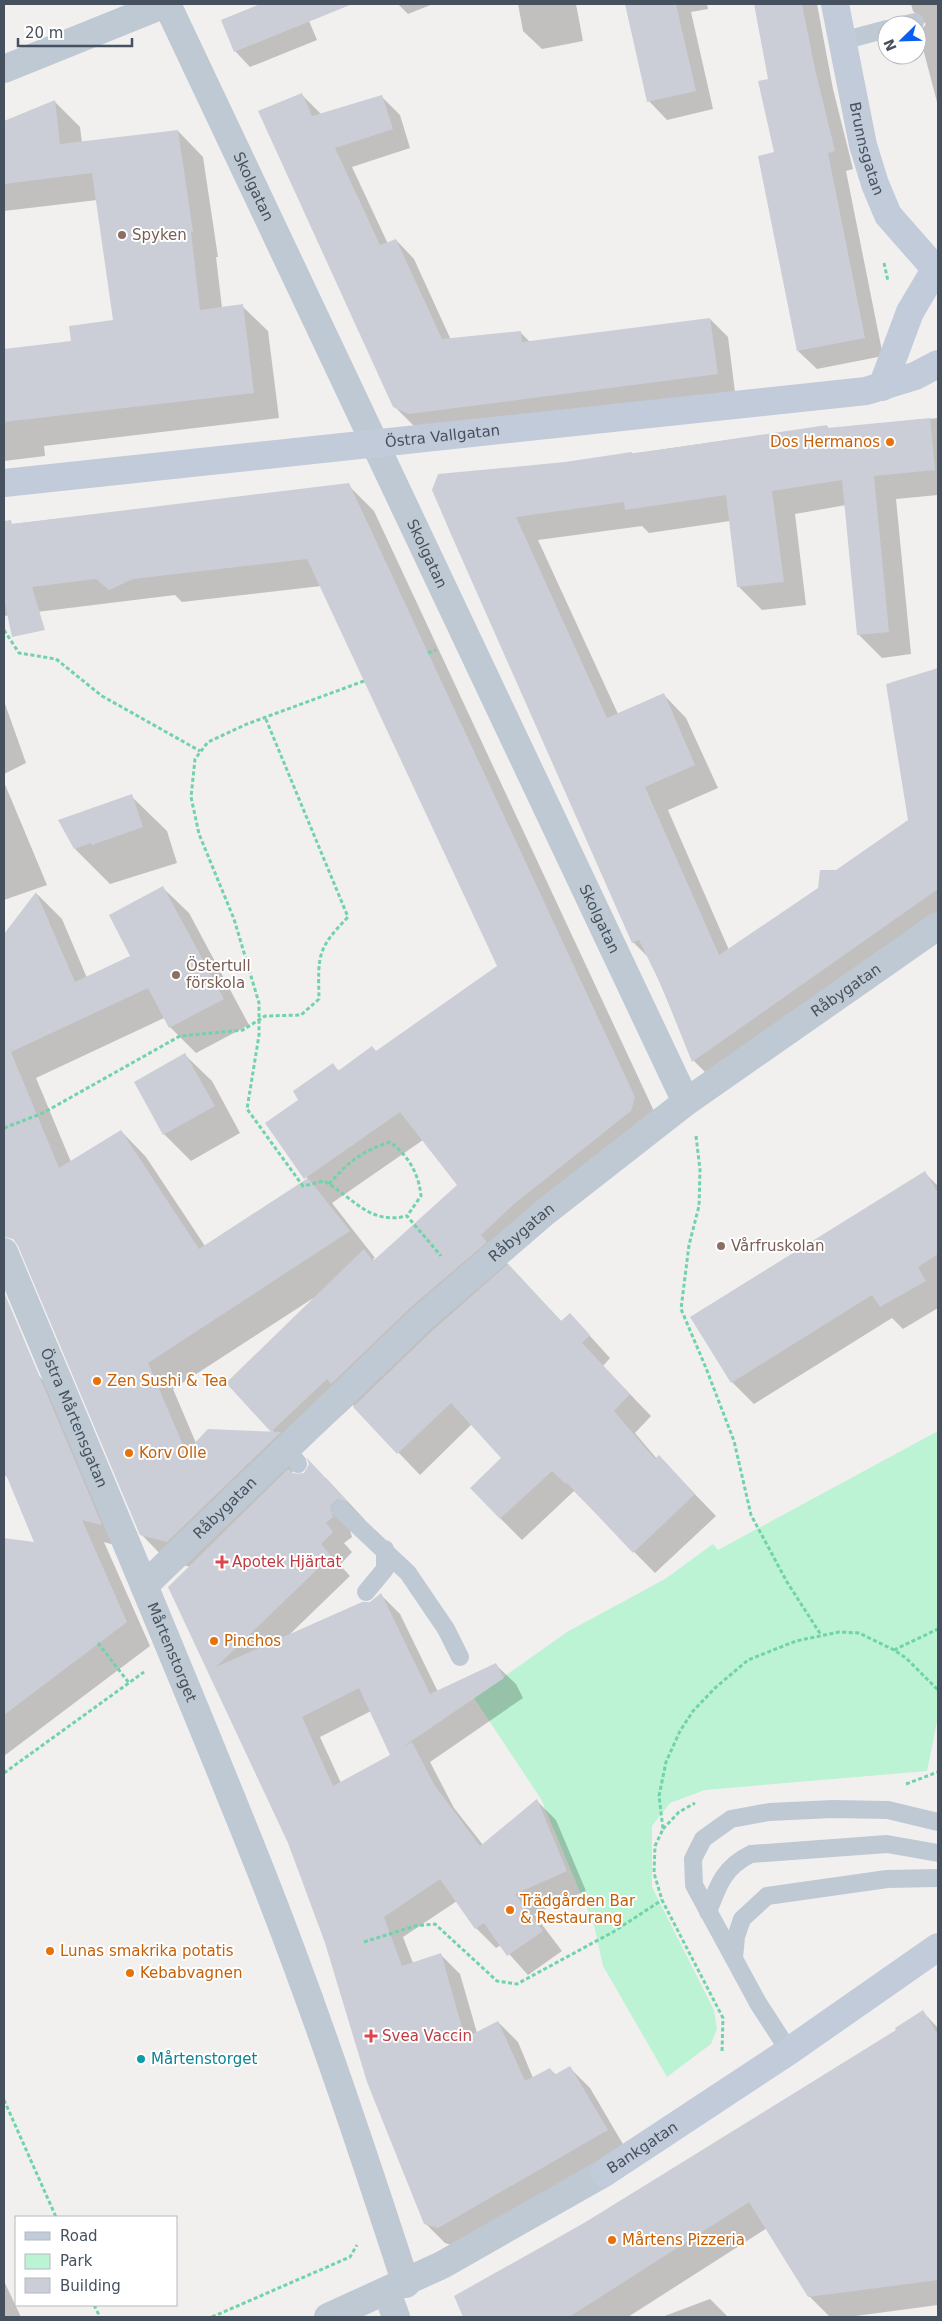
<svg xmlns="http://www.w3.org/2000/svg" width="942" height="2321" font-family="'DejaVu Sans',sans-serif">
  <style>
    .green { fill: #bbf3d4 }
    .shadow { fill: #0003; fill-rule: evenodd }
    .building { fill: #cbced6; fill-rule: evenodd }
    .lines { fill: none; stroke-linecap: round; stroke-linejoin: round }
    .path { stroke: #70d3a9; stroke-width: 3; stroke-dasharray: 4 2.5; stroke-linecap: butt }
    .lane { stroke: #bfc9d3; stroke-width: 18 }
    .street { stroke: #bfc9d3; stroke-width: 28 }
    .secondary { stroke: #c1cbda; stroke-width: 28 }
    .education-dot { fill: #8d6e63; stroke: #fff; stroke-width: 2 }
    .food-dot { fill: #e8710a; stroke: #fff; stroke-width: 2 }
    .health-dot { fill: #e0444e; stroke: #fff; stroke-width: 2 }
    .culture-dot { fill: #0f9aa8; stroke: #fff; stroke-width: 2 }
    .labels { text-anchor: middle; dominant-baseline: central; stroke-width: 4; stroke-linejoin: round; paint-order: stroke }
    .street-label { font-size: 15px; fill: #46515f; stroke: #fff }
    .education-label { font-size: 15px; fill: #785e54; stroke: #fff; text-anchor: start }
    .food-label { font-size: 15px; fill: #c56008; stroke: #fff; text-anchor: start }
    .health-label { font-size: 15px; fill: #be3a42; stroke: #fff; text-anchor: start }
    .culture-label { font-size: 15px; fill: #0d838f; stroke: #fff; text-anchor: start }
  </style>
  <rect width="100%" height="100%" fill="#f2f0ef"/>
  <!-- green -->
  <path class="green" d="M 938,1431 L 938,1717 L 927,1771 L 705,1790 L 670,1803 L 652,1826 L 652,1887 L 714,2010 L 717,2029 L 711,2044 L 667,2077 L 603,1966 L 594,1925 L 541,1799 L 474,1698 L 567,1632 L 665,1579 L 713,1544 L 718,1550 Z"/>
  <!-- shadow -->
  <path class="shadow" d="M 263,4 L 299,4 L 304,9 L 317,40 L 250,67 L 235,51 L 222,20 Z
    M 398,4 L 433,4 L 408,14 Z
    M 518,4 L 576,4 L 583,41 L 542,49 L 523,31 Z
    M 634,4 L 707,4 L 708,9 L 691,12 L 713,109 L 667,120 L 649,101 L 627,6 Z
    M 755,4 L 817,4 L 833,89 L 853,169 L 846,171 L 883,356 L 817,369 L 798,351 L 760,162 L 779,158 L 770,80 Z
    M 911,4 L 938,4 L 938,106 L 919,33 L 926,24 L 913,11 Z
    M 302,95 L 321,114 L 381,96 L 400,115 L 410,148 L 352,167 L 388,244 L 396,240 L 414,259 L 451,340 L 520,332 L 530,342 L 710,319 L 728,337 L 735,392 L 428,432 L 413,425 L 394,406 Z
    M 55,102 L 80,127 L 82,143 L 178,131 L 203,157 L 218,257 L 216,257 L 222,308 L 242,306 L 268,331 L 279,418 L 44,446 L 45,456 L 4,461 L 4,351 L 73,342 L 114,321 L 97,200 L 4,211 L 4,122 Z
    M 938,418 L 938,495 L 896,499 L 911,654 L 882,658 L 858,634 L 846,505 L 795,514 L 806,605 L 762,610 L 739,587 L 730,521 L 649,533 L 642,526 L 538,540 L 618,714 L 663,694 L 686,718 L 718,788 L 668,810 L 729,950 L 819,888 L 837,871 L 909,821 L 887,685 L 938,669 L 938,928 L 717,1084 L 694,1061 L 649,958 L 633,942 L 451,531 L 565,463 L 827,426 L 829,429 Z
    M 348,485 L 374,511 L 660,1124 L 506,1262 L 562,1322 L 570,1314 L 610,1358 L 603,1366 L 651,1416 L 635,1433 L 657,1459 L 659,1457 L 716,1516 L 655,1573 L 574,1491 L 522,1540 L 500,1518 L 503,1458 L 472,1424 L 420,1475 L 353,1405 L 301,1453 L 306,1459 L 291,1473 L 326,1478 L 365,1520 L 358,1518 L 349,1526 L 352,1537 L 344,1543 L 352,1552 L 340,1565 L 350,1576 L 289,1635 L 371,1603 L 381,1595 L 400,1614 L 438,1692 L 496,1665 L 516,1684 L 523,1698 L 430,1762 L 454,1808 L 483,1845 L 536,1800 L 556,1820 L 586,1891 L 534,1914 L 562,1951 L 528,1975 L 501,1945 L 496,1948 L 476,1928 L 457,1901 L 403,1937 L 413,1963 L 440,1954 L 460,1974 L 477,2033 L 498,2022 L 518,2042 L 533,2078 L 550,2069 L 556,2075 L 570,2068 L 590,2088 L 627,2151 L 458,2247 L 445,2243 L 425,2223 L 327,1942 L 289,1843 L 169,1587 L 191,1567 L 167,1561 L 141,1534 L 19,1244 L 4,1201 L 4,935 L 37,894 L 62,919 L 87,978 L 132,956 L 163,888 L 189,913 L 249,1025 L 196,1053 L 170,1027 L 164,1018 L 36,1078 L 71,1162 L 121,1131 L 146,1157 L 205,1246 L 307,1180 L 300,1100 L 333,1065 L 339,1071 L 377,1052 L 498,967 L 321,586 L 182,602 L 175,595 L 4,616 L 4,525 ZM 423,1140 L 458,1185 L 375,1262 L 373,1259 L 375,1258 L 332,1203 ZM 315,1297 L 228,1383 L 274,1433 L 196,1443 L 173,1389 ZM 371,1711 L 391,1755 L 341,1783 L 320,1737 Z
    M 4,701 L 26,763 L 4,774 Z
    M 4,782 L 47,885 L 4,900 Z
    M 131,796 L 167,831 L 177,863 L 110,884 L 75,849 Z
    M 185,1055 L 212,1081 L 240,1133 L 191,1161 L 164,1134 Z
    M 925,1173 L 938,1186 L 938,1308 L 903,1329 L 892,1318 L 754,1404 L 732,1382 Z
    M 4,1310 L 34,1376 L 38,1375 L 62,1399 L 124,1548 L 104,1542 L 150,1646 L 4,1756 L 4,1539 L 36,1543 L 10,1480 L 4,1474 Z
    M 923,2012 L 938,2028 L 938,2305 L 848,2317 L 830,2317 L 809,2296 L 767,2228 L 628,2317 L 464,2317 L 456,2297 L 509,2268 L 715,2145 L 898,2030 Z
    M 4,2281 L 21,2317 L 4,2317 Z
    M 710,2299 L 728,2317 L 662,2317 Z"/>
  <!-- building -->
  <path class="building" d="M 260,4 L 350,4 L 350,5 L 234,52 L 221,20 Z
    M 625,4 L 676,4 L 696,91 L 647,102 Z
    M 754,4 L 802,4 L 815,69 L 835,151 L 828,153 L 865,338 L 797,351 L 758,156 L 774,152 L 758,81 L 768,79 Z
    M 302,93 L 312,116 L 382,95 L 393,129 L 335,148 L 380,245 L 396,239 L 442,339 L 521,331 L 522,342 L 710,318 L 718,374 L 409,414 L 393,407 L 258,111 Z
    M 55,100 L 60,144 L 178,130 L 193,232 L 191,232 L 200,310 L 243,304 L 254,393 L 4,422 L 4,349 L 71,341 L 69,326 L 113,320 L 92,173 L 4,184 L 4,121 Z
    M 930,418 L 935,470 L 874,476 L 889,632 L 857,635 L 842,480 L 772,491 L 784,582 L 737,587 L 726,495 L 625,510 L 624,502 L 516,517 L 607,718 L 664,693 L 695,765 L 645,787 L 719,955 L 818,888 L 820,870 L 836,870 L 908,820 L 886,684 L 938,668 L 938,889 L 692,1062 L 661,985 L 639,940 L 632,943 L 450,532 L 432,490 L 438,474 L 565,462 L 632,452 L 632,454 L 827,425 L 827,428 Z
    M 349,483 L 635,1097 L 631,1111 L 514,1204 L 481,1235 L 487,1242 L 411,1307 L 331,1384 L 327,1379 L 271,1432 L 226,1383 L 364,1249 L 373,1261 L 457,1185 L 400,1112 L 304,1179 L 265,1123 L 298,1100 L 293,1091 L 333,1063 L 338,1071 L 372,1046 L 376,1051 L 497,966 L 307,559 L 133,579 L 109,590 L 96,579 L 32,587 L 45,630 L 12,637 L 4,599 L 4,521 L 11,520 L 12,524 Z
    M 132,794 L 143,827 L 92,845 L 91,843 L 74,849 L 58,820 Z
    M 163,886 L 224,999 L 169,1028 L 148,988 L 11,1052 L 59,1168 L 121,1130 L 199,1249 L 308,1178 L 350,1231 L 148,1363 L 186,1452 L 208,1429 L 281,1432 L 167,1542 L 140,1535 L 18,1246 L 13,1239 L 4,1237 L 4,934 L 36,892 L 75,982 L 130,956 L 109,915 Z
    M 185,1053 L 215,1106 L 163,1135 L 134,1082 Z
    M 925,1171 L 938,1193 L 938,1254 L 918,1267 L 926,1281 L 880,1307 L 872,1295 L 731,1383 L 690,1317 Z
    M 508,1264 L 561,1321 L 570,1313 L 590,1335 L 582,1343 L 630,1394 L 614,1411 L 655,1459 L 659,1455 L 695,1494 L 633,1553 L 567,1483 L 566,1484 L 552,1471 L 500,1519 L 470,1488 L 501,1458 L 451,1403 L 397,1454 L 353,1407 L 432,1331 Z
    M 4,1292 L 102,1525 L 82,1520 L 127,1622 L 4,1715 L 4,1538 L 34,1542 L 4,1470 Z
    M 306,1457 L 348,1502 L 337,1499 L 330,1506 L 333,1517 L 326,1523 L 333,1532 L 321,1544 L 331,1556 L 216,1667 L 362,1602 L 370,1602 L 381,1593 L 430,1694 L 496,1663 L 504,1678 L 401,1748 L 412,1742 L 435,1786 L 480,1846 L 537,1799 L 567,1871 L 515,1894 L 543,1931 L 507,1956 L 484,1923 L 475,1929 L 440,1879 L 384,1917 L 402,1966 L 441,1953 L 465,2038 L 498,2021 L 525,2081 L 550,2068 L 554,2075 L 570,2066 L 608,2130 L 438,2228 L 424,2224 L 367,2082 L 325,1943 L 288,1843 L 168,1587 L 288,1469 L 294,1474 L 304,1473 L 309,1464 ZM 359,1688 L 390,1755 L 333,1786 L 302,1717 Z
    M 923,2010 L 938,2035 L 938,2280 L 808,2297 L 749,2202 L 569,2317 L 463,2317 L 454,2296 L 584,2223 L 896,2030 L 895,2028 Z"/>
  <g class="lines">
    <!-- path -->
    <path class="path" d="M 884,263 L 888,281
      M 4,630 L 19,653 L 56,659 L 102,696 L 200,751
      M 428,653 L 436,650
      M 364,681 L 247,724 L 208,742 L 195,759 L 191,797 L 199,834 L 234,919 L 259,1003 L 259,1035 L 247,1109 L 303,1186 L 324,1181 C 354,1198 369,1225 407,1216 L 441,1256
      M 4,1128 L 43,1113 L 180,1036 L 243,1030 L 265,1016 L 301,1015 L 319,999 C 318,955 317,949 348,917 L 265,717
      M 696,1136 L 700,1170 L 699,1206 L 689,1245 L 681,1309 L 706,1368 L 734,1441 L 751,1515 L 787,1582 L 821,1635
      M 329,1184 C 348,1162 362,1151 390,1142 C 408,1155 419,1174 421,1196 L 407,1216
      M 98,1643 L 129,1683
      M 894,1650 L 938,1629
      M 4,1773 L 144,1672
      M 906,1784 L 938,1772
      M 663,1829 L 679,1812 L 695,1803
      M 364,1942 L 415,1926 L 435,1924 L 497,1981 L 517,1984 L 613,1932 L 662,1900
      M 722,2051 L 723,2018 L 662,1900 L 654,1873 L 655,1846 L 663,1829 L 659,1796 L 666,1762 L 680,1731 L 693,1711 L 715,1688 L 748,1660 L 796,1641 L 839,1632 L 859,1633 L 894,1650 L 906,1658 L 938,1690
      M 4,2100 L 56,2217
      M 94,2305 L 100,2317
      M 212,2317 L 350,2257 L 357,2245"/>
    <!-- lane -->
    <path class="lane" d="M 903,25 L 915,22
      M 842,41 L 887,29
      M 288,1449 L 298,1464
      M 340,1509 L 408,1573 L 446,1629 L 460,1657
      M 366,1592 L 385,1569 L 385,1549
      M 708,1912 C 718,1885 724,1867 751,1854 L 887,1844 L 938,1853
      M 734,1958 L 736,1937 L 742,1919 L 767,1896 L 887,1879 L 938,1878
      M 789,2051 L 758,2003 L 694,1885 L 693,1859 L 703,1839 L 731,1819 L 769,1812 L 833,1809 L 888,1810 L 938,1822"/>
    <!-- street -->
    <g class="street">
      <path id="s1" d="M 167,4 L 686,1102"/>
      <path d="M 4,69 L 165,4"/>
      <path id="s2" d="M 4,1252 C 91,1459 179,1665 262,1874 C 315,2008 361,2146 406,2284"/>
      <path id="s3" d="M 145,1585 L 421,1319 L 544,1213 L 686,1102 L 938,926"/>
      <path d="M 387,2292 L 396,2317"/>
      <path d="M 328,2317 L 442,2265 L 604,2173"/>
    </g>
    <!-- secondary -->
    <g class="secondary">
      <path id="s4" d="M 835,4 L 863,145 L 875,184 L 888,215 L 938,272"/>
      <path d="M 882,387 L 910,312 L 935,270"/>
      <path id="s5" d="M 4,483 L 866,391 L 915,376 L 938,364"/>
      <path id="s6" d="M 604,2173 L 789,2051 L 938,1947"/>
    </g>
  </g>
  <!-- markers -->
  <g class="education-dot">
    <circle cx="122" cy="235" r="5"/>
    <circle cx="176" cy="975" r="5"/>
    <circle cx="721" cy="1246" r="5"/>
  </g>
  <g class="food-dot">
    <circle cx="890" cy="442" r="5"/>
    <circle cx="97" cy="1381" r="5"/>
    <circle cx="129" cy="1453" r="5"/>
    <circle cx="214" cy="1641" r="5"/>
    <circle cx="510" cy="1910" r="5"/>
    <circle cx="50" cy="1951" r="5"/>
    <circle cx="130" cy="1973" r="5"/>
    <circle cx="612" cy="2240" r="5"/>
  </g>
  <g class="health-dot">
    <path d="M219.5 1554.5h5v5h5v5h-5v5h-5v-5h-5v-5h5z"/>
    <path d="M368.5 2028.5h5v5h5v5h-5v5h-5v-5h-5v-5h5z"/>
  </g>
  <circle class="culture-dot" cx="141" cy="2059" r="5"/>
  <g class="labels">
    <!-- street labels -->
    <g class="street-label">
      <text stroke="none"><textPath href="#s4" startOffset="148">Brunnsgatan</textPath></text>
      <text stroke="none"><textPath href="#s1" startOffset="202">Skolgatan</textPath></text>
      <text stroke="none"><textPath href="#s5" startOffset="441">Östra Vallgatan</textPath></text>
      <text stroke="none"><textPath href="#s1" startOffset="608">Skolgatan</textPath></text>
      <text stroke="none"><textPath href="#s1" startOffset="1012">Skolgatan</textPath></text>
      <text stroke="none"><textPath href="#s3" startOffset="921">Råbygatan</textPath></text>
      <text stroke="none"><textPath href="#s3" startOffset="516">Råbygatan</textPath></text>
      <text stroke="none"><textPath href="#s2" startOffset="180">Östra Mårtensgatan</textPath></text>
      <text stroke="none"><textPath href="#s3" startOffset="111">Råbygatan</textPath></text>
      <text stroke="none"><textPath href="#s2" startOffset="434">Mårtenstorget</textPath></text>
      <text stroke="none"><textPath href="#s6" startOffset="46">Bankgatan</textPath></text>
    </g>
    <!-- education labels -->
    <g class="education-label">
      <text x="132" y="235">Spyken</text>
      <text x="186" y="966">Östertull<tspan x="186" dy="17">förskola</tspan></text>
      <text x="731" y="1246">Vårfruskolan</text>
    </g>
    <!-- food labels -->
    <g class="food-label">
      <text x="880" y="442" text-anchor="end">Dos Hermanos</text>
      <text x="107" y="1381">Zen Sushi &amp; Tea</text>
      <text x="139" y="1453">Korv Olle</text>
      <text x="224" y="1641">Pinchos</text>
      <text x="520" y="1901">Trädgården Bar<tspan x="520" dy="17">&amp; Restaurang</tspan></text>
      <text x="60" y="1951">Lunas smakrika potatis</text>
      <text x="140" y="1973">Kebabvagnen</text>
      <text x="622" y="2240">Mårtens Pizzeria</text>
    </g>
    <!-- health labels -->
    <g class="health-label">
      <text x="232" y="1562">Apotek Hjärtat</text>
      <text x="382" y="2036">Svea Vaccin</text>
    </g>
    <!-- culture labels -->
    <g class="culture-label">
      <text x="151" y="2059">Mårtenstorget</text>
    </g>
  </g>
  <!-- border -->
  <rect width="942" height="2321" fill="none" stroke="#46515f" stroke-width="10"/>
  <!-- legend -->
  <rect x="15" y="2216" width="162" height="90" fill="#ffffff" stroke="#b5b9bf"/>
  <rect x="25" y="2232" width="25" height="8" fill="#c1cbda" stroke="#b5b9bf"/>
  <text x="60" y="2241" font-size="15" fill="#46515f">Road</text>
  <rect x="25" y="2254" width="25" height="15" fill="#bbf3d4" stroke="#b5b9bf"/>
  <text x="60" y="2266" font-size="15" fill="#46515f">Park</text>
  <rect x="25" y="2278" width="25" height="15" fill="#cbced6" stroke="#b5b9bf"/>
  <text x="60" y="2291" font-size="15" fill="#46515f">Building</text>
  <!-- north arrow -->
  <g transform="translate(902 40) rotate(247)"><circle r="24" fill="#ffffff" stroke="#b5b9bf"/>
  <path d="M0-4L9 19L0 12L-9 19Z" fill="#0b5ff0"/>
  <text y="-8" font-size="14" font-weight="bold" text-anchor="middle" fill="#46515f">N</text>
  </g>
  <!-- scale -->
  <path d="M18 38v8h114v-8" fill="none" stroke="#46515f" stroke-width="2.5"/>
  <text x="25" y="38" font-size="15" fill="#46515f" stroke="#ffffff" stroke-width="4" paint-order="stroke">20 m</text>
</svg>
